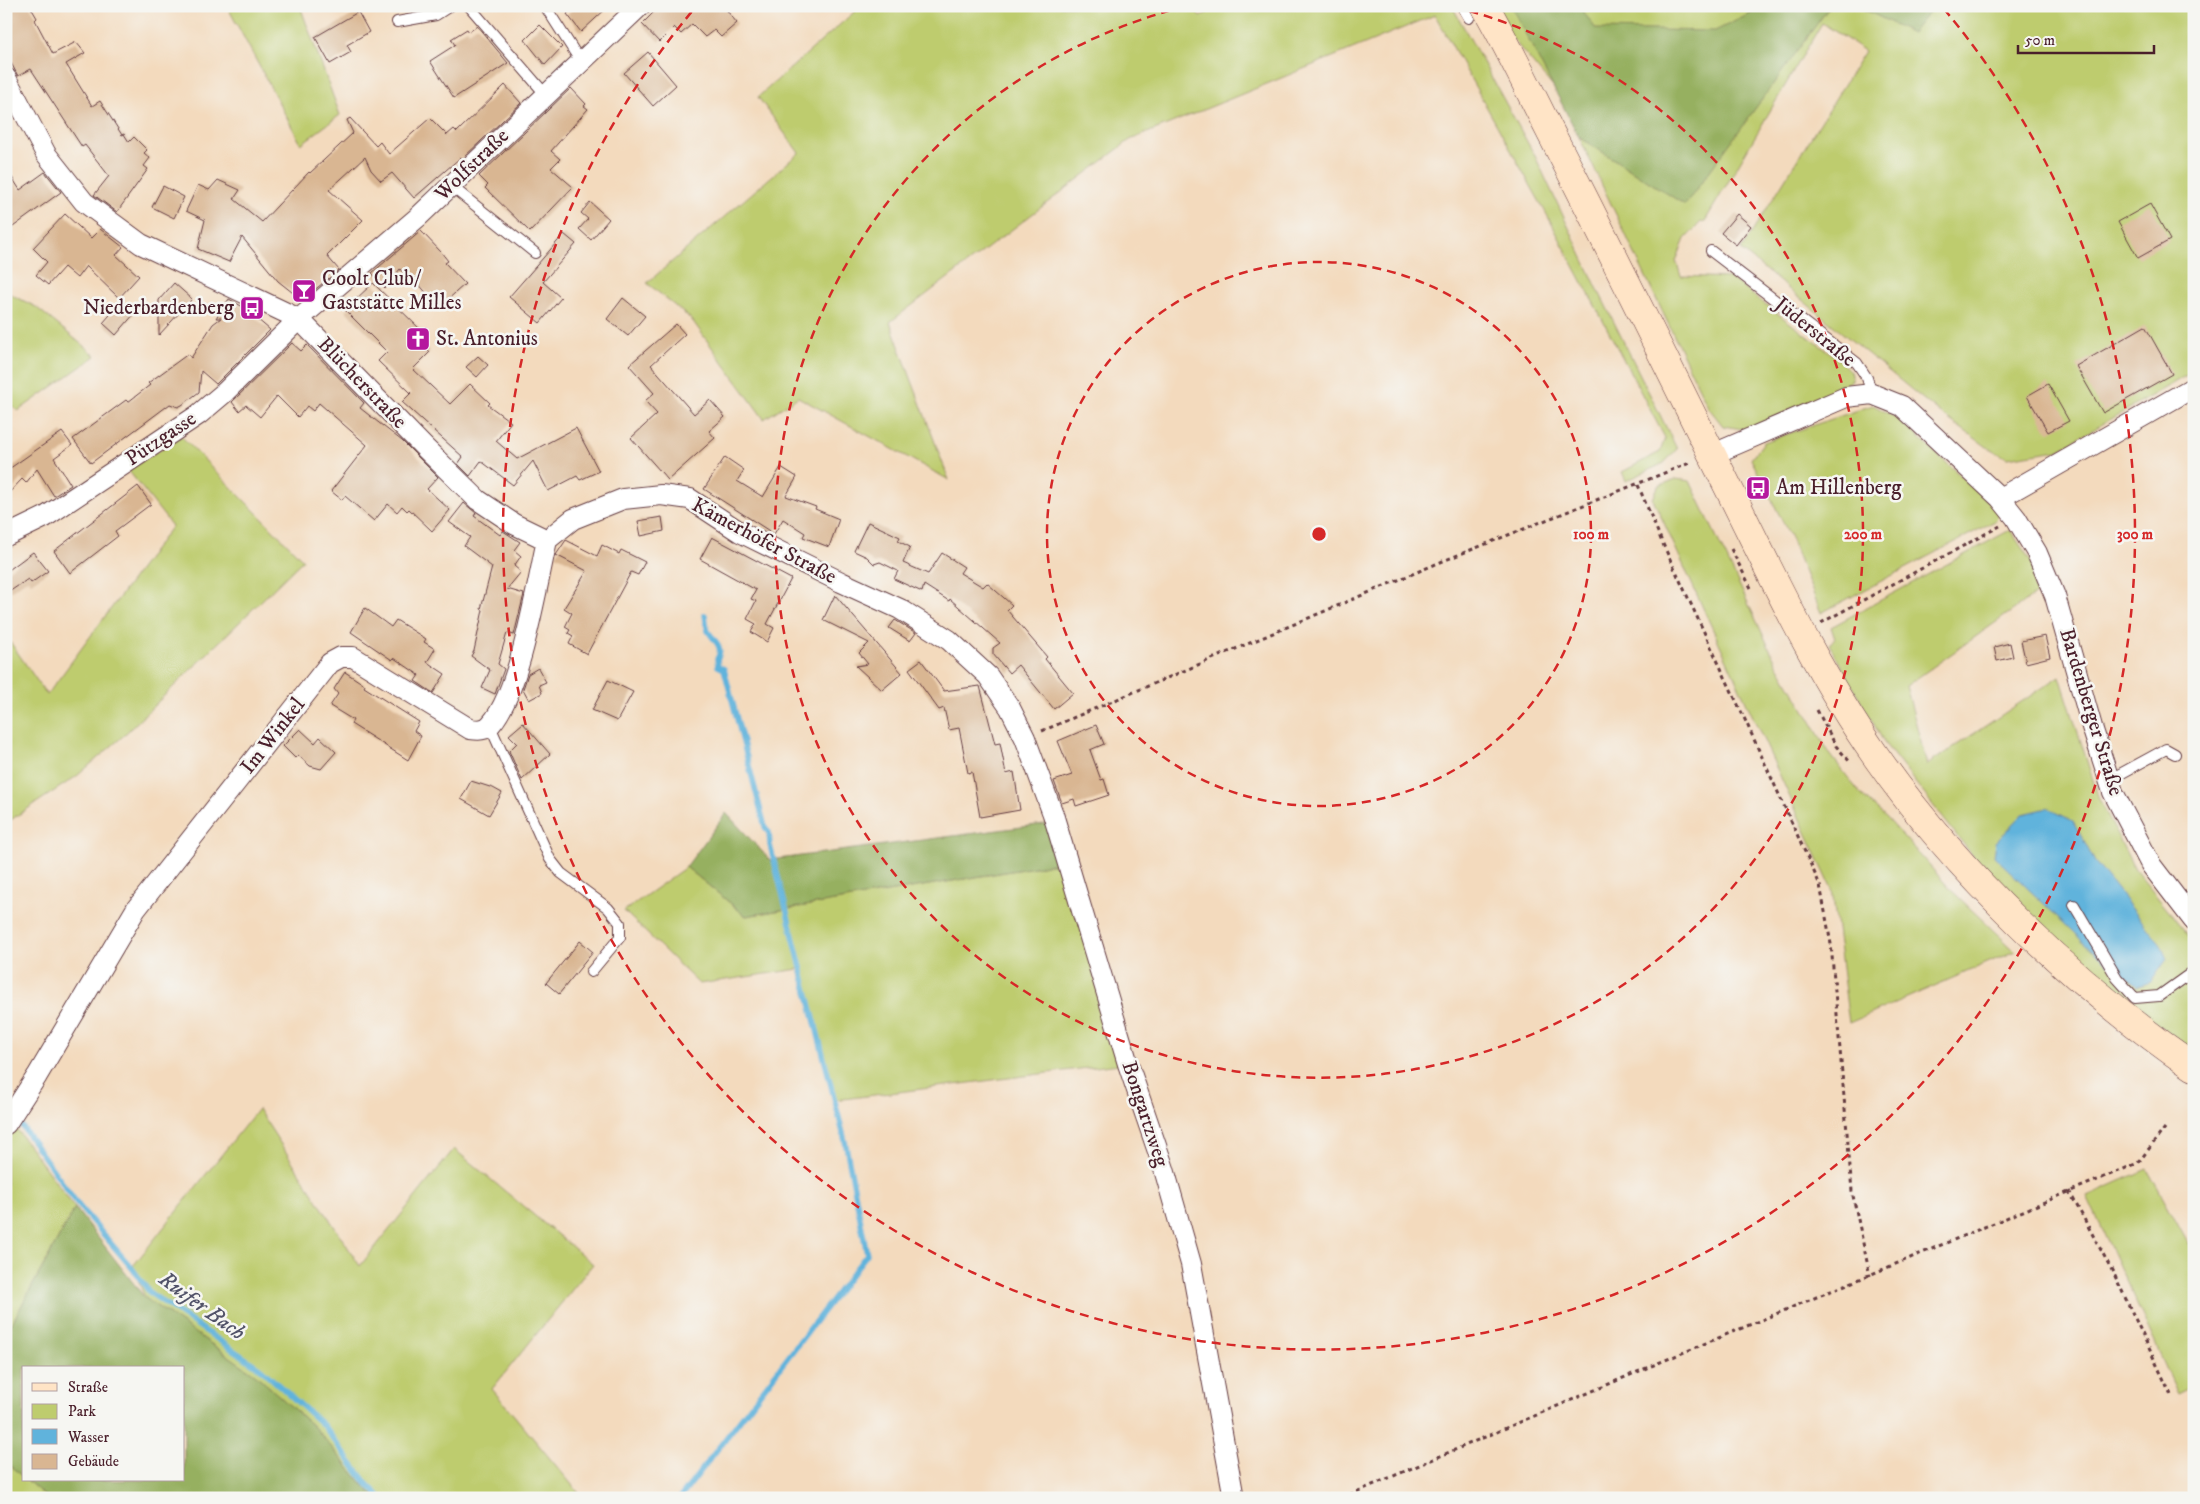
<svg xmlns="http://www.w3.org/2000/svg" width="2200" height="1504" font-family="'IM FELL DW Pica',serif">
  <style>
    .green { fill: #becc6e; stroke: #84764c }
    .forest { fill: #96b061; stroke: #706846 }
    .water { fill: #60b3dc; stroke: #556984 }
    .lines { fill: none; stroke-linecap: round; stroke-linejoin: round }
    .stream { stroke: #60b3dc; stroke-width: 5.5 }
    .building { fill: #d9b692 }
    .lane-casing { stroke: #633b41; stroke-width: 12 }
    .street-casing { stroke: #633b41; stroke-width: 22 }
    .secondary-casing { stroke: #633b41; stroke-width: 29 }
    .path { stroke: #633b41; stroke-width: 3; stroke-dasharray: 4 4; stroke-linecap: butt }
    .lane { stroke: #fff; stroke-width: 10 }
    .street { stroke: #fff; stroke-width: 20 }
    .secondary { stroke: #ffe4c6; stroke-width: 28 }
    .ring { fill: none; stroke: #d62828; stroke-width: 2.5; stroke-dasharray: 9 6 }
    .labels { text-anchor: middle; dominant-baseline: central; stroke-width: 5; stroke-linejoin: round; paint-order: stroke }
    .street-label { font-size: 21px; fill: #4a1f2b; stroke: #f6f6f2 }
    .poi-label { font-size: 21px; fill: #4a1f2b; stroke: #f6f6f2; text-anchor: start }
    .water-label { font-size: 22px; font-style: italic; fill: #525369; stroke: #f6f6f2 }
    .centre { fill: #d62828; stroke: #f6f6f2; stroke-width: 2.5 }
    .ring-label { font-size: 15px; text-anchor: middle; font-weight: bold; fill: #d62828; stroke: #f6f6f2; stroke-width: 5; stroke-linejoin: round; paint-order: stroke }
  </style>
  <rect width="100%" height="100%" fill="#f6f6f2"/>
  <filter id="ink" filterUnits="userSpaceOnUse"><feTurbulence type="fractalNoise" baseFrequency=".02" numOctaves="2"/><feDisplacementMap in="SourceGraphic" scale="10" xChannelSelector="R" yChannelSelector="G"/><feConvolveMatrix kernelMatrix="1 2 1 2 8 2 1 2 1" color-interpolation-filters="sRGB"/></filter>
  <filter id="wash" filterUnits="userSpaceOnUse"><feTurbulence type="fractalNoise" baseFrequency=".0096" numOctaves="4" result="noise"/><feDisplacementMap in="SourceGraphic" scale="20" xChannelSelector="R" yChannelSelector="G"/><feGaussianBlur stdDeviation="1.12" result="paint"/><feColorMatrix in="noise" values="0 0 0 0 0 0 0 0 0 0 0 0 0 0 0 0 0 1.4 0 .05"/><feComposite in="paint" operator="in"/></filter>
  <g filter="url(#wash)">
    <rect width="100%" height="100%" fill="#f3dabd"/>
    <!-- green -->
    <path class="green" d="M 227,6 L 300,6 L 340,115 L 301,144 Z
      M 861,6 L 1191,6 L 1200,17 L 1218,6 L 1452,6 L 1535,156 L 1599,292 L 1677,449 L 1664,463 L 1626,481 L 1622,472 L 1660,452 L 1665,438 L 1546,213 L 1435,15 L 1130,140 L 890,322 L 949,480 L 798,397 L 764,419 L 692,320 L 647,283 L 799,153 L 758,97 Z
      M 1489,6 L 2194,6 L 2194,371 L 2058,450 L 2007,458 L 1987,447 L 1940,413 L 1741,250 L 1865,51 L 1822,23 L 1704,223 L 1701,222 L 1685,239 L 1676,261 L 1681,276 L 1730,278 L 1837,358 L 1850,371 L 1852,380 L 1843,387 L 1748,430 L 1723,426 L 1708,407 L 1579,137 L 1665,191 L 1564,100 L 1505,30 Z
      M 6,292 L 36,307 L 96,356 L 18,411 L 6,402 Z
      M 1873,405 L 1897,418 L 2001,512 L 1995,521 L 1821,613 L 1791,538 L 1751,459 L 1764,442 Z
      M 181,436 L 303,560 L 122,737 L 77,776 L 6,823 L 6,636 L 47,695 L 172,526 L 128,470 Z
      M 1676,479 L 1690,481 L 1776,662 L 1830,754 L 1863,797 L 1887,818 L 1951,890 L 2015,951 L 1849,1023 L 1832,889 L 1653,499 L 1658,486 Z
      M 2010,530 L 2031,561 L 2043,589 L 1906,686 L 1927,765 L 2060,676 L 2099,799 L 2135,870 L 2194,942 L 2194,1052 L 2125,1001 L 2049,933 L 1980,865 L 1885,744 L 1829,644 L 1835,639 L 1831,627 Z
      M 1064,862 L 1119,1064 L 835,1100 L 799,969 L 699,984 L 624,911 L 686,867 L 746,916 Z
      M 258,1109 L 360,1266 L 454,1149 L 593,1264 L 492,1389 L 583,1498 L 376,1498 L 365,1487 L 316,1429 L 256,1375 L 145,1298 L 133,1266 Z
      M 15,1127 L 75,1208 L 6,1334 L 6,1139 Z
      M 2147,1169 L 2194,1254 L 2194,1386 L 2178,1394 L 2087,1196 Z
      M 6,1462 L 24,1478 L 24,1480 L 27,1480 L 47,1498 L 6,1498 Z"/>
    <!-- forest -->
    <path class="forest" d="M 1511,6 L 1579,6 L 1596,29 L 1715,31 L 1766,6 L 1830,6 L 1685,205 L 1579,137 Z
      M 1857,6 L 1934,6 L 1912,33 Z
      M 726,813 L 770,860 L 1052,823 L 1064,862 L 746,916 L 686,867 Z
      M 75,1208 L 145,1298 L 256,1375 L 316,1429 L 365,1487 L 376,1498 L 47,1498 L 27,1480 L 184,1480 L 184,1368 L 24,1368 L 24,1478 L 6,1462 L 6,1334 Z"/>
    <!-- water -->
    <path class="water" d="M 2048,808 L 2073,821 L 2095,862 L 2161,945 L 2167,959 L 2151,982 L 2138,986 L 2096,954 L 1994,856 L 1996,842 L 2023,814 Z"/>
    <g class="lines">
      <!-- stream -->
      <path class="stream" d="M 21,1125 L 79,1206 L 132,1268 L 150,1293 L 261,1369 L 323,1425 L 367,1484 L 381,1498
        M 680,1498 L 867,1254 L 845,1141 L 770,845 L 769,832 L 765,827 L 724,669 L 718,666 L 717,659 C 725,647 713,640 708,631 C 706,626 706,620 705,615"/>
    </g>
    <g id="blocks">
      <!-- building -->
      <path class="building" d="M 6,6 L 30,6 L 37,18 L 35,20 L 53,54 L 76,42 L 85,53 L 66,64 L 92,106 L 100,101 L 122,135 L 124,134 L 129,142 L 134,137 L 147,150 L 144,153 L 150,158 L 144,166 L 148,169 L 117,212 L 94,195 L 109,176 L 85,145 L 82,147 L 31,69 L 18,76 L 11,63 L 6,54 Z
        M 575,6 L 609,6 L 581,32 L 567,14 Z
        M 660,6 L 723,6 L 737,23 L 721,37 L 714,30 L 705,37 L 692,24 L 681,34 L 674,27 L 659,42 L 642,24 Z
        M 358,12 L 369,32 L 347,45 L 351,52 L 330,64 L 315,37 Z
        M 540,25 L 562,47 L 545,65 L 525,40 Z
        M 477,26 L 508,63 L 454,98 L 430,61 L 455,45 L 451,39 L 467,29 L 469,32 Z
        M 648,52 L 676,85 L 653,106 L 624,73 Z
        M 505,85 L 521,103 L 462,159 L 461,157 L 414,198 L 392,173 L 381,181 L 371,170 L 365,157 L 329,190 L 363,220 L 327,256 L 339,270 L 302,300 L 278,281 L 242,237 L 229,262 L 198,249 L 205,220 L 186,211 L 198,185 L 209,190 L 218,180 L 240,190 L 234,199 L 262,222 L 309,172 L 310,173 L 353,133 L 347,120 L 350,118 L 376,146 L 380,142 L 389,154 L 430,118 L 447,135 L 454,129 L 457,132 Z
        M 571,88 L 586,104 L 584,106 L 588,109 L 551,151 L 560,159 L 551,168 L 573,187 L 530,232 L 485,188 L 488,185 L 479,176 Z
        M 6,168 L 20,190 L 45,172 L 61,192 L 6,232 Z
        M 163,186 L 184,197 L 174,218 L 152,207 Z
        M 590,202 L 609,219 L 591,240 L 579,229 L 588,219 L 581,213 Z
        M 2150,204 L 2170,240 L 2138,258 L 2118,222 Z
        M 65,214 L 91,238 L 100,229 L 123,247 L 116,255 L 139,276 L 119,298 L 86,266 L 77,278 L 64,267 L 48,285 L 36,275 L 47,262 L 33,248 Z
        M 1737,214 L 1751,226 L 1736,245 L 1721,233 Z
        M 421,231 L 441,252 L 448,261 L 445,263 L 465,284 L 435,311 L 426,299 L 429,296 L 411,275 L 408,278 L 400,269 L 385,288 L 372,273 Z
        M 564,234 L 576,244 L 543,282 L 561,298 L 540,323 L 509,297 Z
        M 174,283 L 192,299 L 159,335 L 159,300 Z
        M 373,283 L 425,334 L 423,336 L 427,341 L 424,345 L 430,352 L 413,369 L 450,404 L 470,384 L 490,403 L 488,405 L 511,422 L 496,441 L 517,459 L 576,428 L 599,471 L 580,480 L 577,476 L 548,491 L 533,461 L 513,485 L 481,461 L 470,476 L 458,464 L 463,457 L 402,402 L 411,393 L 378,361 L 387,352 L 345,310 L 354,306 L 353,302 Z
        M 623,298 L 645,316 L 628,336 L 607,319 Z
        M 229,299 L 243,307 L 270,330 L 216,384 L 201,371 L 199,392 L 182,405 L 178,407 L 170,404 L 91,463 L 73,439 L 126,400 L 128,402 L 150,385 L 148,383 L 188,354 L 191,358 L 213,324 L 221,318 L 216,318 Z
        M 122,301 L 135,313 L 116,335 L 103,323 Z
        M 676,324 L 685,334 L 651,365 L 694,414 L 710,400 L 725,417 L 709,431 L 715,438 L 668,480 L 631,438 L 657,414 L 645,401 L 654,393 L 629,365 Z
        M 2145,326 L 2172,374 L 2103,413 L 2076,366 Z
        M 292,343 L 301,351 L 307,345 L 364,403 L 360,408 L 402,441 L 438,477 L 427,489 L 450,510 L 432,531 L 409,509 L 407,511 L 402,506 L 397,512 L 388,504 L 374,521 L 345,496 L 342,500 L 331,491 L 367,445 L 319,403 L 313,411 L 307,406 L 298,417 L 277,396 L 260,417 L 246,405 L 239,411 L 232,402 Z
        M 478,356 L 488,365 L 477,377 L 466,367 Z
        M 2048,384 L 2069,421 L 2048,432 L 2027,396 Z
        M 62,432 L 72,445 L 54,458 L 71,485 L 54,496 L 37,469 L 26,483 L 22,479 L 6,496 L 6,471 Z
        M 725,457 L 744,470 L 737,481 L 763,497 L 781,467 L 797,477 L 786,496 L 816,507 L 815,509 L 839,519 L 829,547 L 803,537 L 805,533 L 783,519 L 774,534 L 704,489 Z
        M 138,486 L 151,504 L 115,531 L 118,536 L 70,573 L 54,551 Z
        M 464,503 L 476,513 L 474,516 L 500,535 L 503,531 L 520,542 L 514,550 L 521,556 L 514,566 L 521,572 L 507,589 L 524,594 L 514,635 L 507,633 L 498,664 L 504,669 L 495,694 L 482,688 L 490,670 L 471,656 L 474,651 L 483,610 L 481,609 L 492,567 L 464,546 L 470,537 L 449,522 Z
        M 662,517 L 664,531 L 641,536 L 638,521 Z
        M 868,522 L 900,537 L 898,541 L 910,547 L 903,563 L 928,574 L 942,553 L 964,567 L 960,573 L 983,587 L 987,583 L 1012,605 L 1007,610 L 1047,657 L 1045,659 L 1073,693 L 1054,709 L 1018,665 L 1009,673 L 993,654 L 993,648 L 1000,643 L 950,599 L 949,601 L 924,585 L 922,592 L 894,579 L 898,571 L 880,562 L 874,564 L 867,557 L 854,551 Z
        M 712,537 L 791,579 L 767,624 L 774,628 L 767,642 L 751,632 L 756,624 L 747,619 L 756,601 L 751,599 L 756,590 L 700,559 Z
        M 566,540 L 597,556 L 602,545 L 619,554 L 621,550 L 645,562 L 638,575 L 631,572 L 587,654 L 569,644 L 573,636 L 568,633 L 570,630 L 565,627 L 572,613 L 564,608 L 587,571 L 556,555 Z
        M 33,552 L 48,571 L 31,583 L 28,579 L 6,594 L 6,572 Z
        M 835,595 L 902,673 L 882,690 L 856,666 L 868,664 L 859,653 L 869,643 L 823,620 Z
        M 365,608 L 391,627 L 396,620 L 426,639 L 424,642 L 435,649 L 427,662 L 445,674 L 433,693 L 415,681 L 419,675 L 394,658 L 392,660 L 351,632 Z
        M 895,620 L 916,633 L 910,641 L 889,628 Z
        M 2045,636 L 2050,657 L 2026,663 L 2021,641 Z
        M 2010,643 L 2013,657 L 1997,661 L 1994,647 Z
        M 921,660 L 944,691 L 980,686 L 995,744 L 1000,743 L 1006,774 L 1014,772 L 1020,810 L 980,817 L 972,772 L 968,773 L 959,728 L 949,730 L 944,708 L 939,710 L 909,669 Z
        M 538,668 L 546,682 L 539,685 L 542,693 L 529,700 L 523,689 L 528,674 Z
        M 345,672 L 365,685 L 364,687 L 419,722 L 414,731 L 421,736 L 408,760 L 351,724 L 353,720 L 330,706 L 338,694 L 334,689 Z
        M 608,680 L 633,692 L 617,721 L 592,710 Z
        M 523,723 L 550,754 L 522,780 L 509,751 L 517,743 L 509,735 Z
        M 1096,725 L 1104,744 L 1090,750 L 1101,780 L 1104,779 L 1109,795 L 1076,806 L 1074,799 L 1062,803 L 1054,781 L 1072,775 L 1058,741 Z
        M 300,729 L 315,743 L 320,737 L 336,752 L 321,769 L 310,766 L 298,755 L 295,758 L 283,746 Z
        M 471,781 L 493,788 L 502,793 L 489,815 L 461,799 Z
        M 580,941 L 593,952 L 559,994 L 546,983 Z"/>
    </g>
  </g>
  <g filter="url(#ink)">
    <use href="#blocks" fill-opacity="0" stroke="#633b41" stroke-width="1"/>
    <g class="lines">
      <defs>
        <path id="lane" d="M 469,6 L 546,95
          M 545,6 L 581,62
          M 1462,6 L 1469,18
          M 397,22 L 436,15 L 450,6
          M 451,186 L 535,253
          M 1711,251 L 1857,363 L 1867,378 L 1872,394
          M 490,726 L 550,859 L 561,873 L 608,908 L 620,923 L 620,937 L 591,972
          M 2109,780 L 2166,749 L 2175,754
          M 2074,905 L 2117,978 L 2135,998 L 2159,996 L 2194,971"/>
        <path id="street" d="M 6,78 L 46,154 L 84,202 L 141,244 L 299,319 L 424,447 L 478,500 L 514,524 L 547,540
          M 1711,455 L 1846,397 L 1872,394 L 1902,406 L 2000,498 L 2016,518 L 2037,553 L 2055,596 L 2092,727 L 2113,792 L 2151,865 L 2194,921
          M 2000,498 L 2194,387
          M 6,536 L 45,517 L 198,415 L 224,393 L 299,319 L 417,218 L 640,6
          M 547,540 L 573,519 L 623,499 L 661,495 L 690,499 L 740,532 L 841,582 L 900,609 L 949,640 L 988,676 L 1010,708 L 1025,738 L 1053,814 L 1128,1064 L 1164,1169 L 1191,1264 L 1234,1498
          M 6,1124 L 37,1076 L 136,909 L 330,663 L 341,657 L 353,657 L 470,729 C 478,730 485,731 491,724 C 520,692 537,585 547,540"/>
        <path id="secondary" d="M 1485,6 C 1511,51 1533,99 1557,145 C 1617,262 1675,381 1734,499 C 1777,586 1819,675 1875,755 C 1957,873 2076,986 2194,1067"/>
      </defs>
      <!-- lane casing -->
      <use href="#lane" class="lane-casing"/>
      <!-- street casing -->
      <use href="#street" class="street-casing"/>
      <!-- secondary casing -->
      <use href="#secondary" class="secondary-casing"/>
      <!-- path -->
      <path class="path" d="M 1638,485 L 1662,542 L 1747,724 L 1820,885 L 1831,944 L 1852,1191 L 1870,1276
        M 1731,549 L 1751,588
        M 1821,623 L 2000,526
        M 1817,710 L 1836,746 L 1851,763
        M 1042,731 L 1443,561 L 1692,462
        M 2069,1191 L 2115,1276 L 2172,1397
        M 1342,1498 L 1663,1361 L 2138,1163 L 2165,1128"/>
      <!-- lane -->
      <use href="#lane" class="lane"/>
      <!-- street -->
      <use href="#street" class="street"/>
      <!-- secondary -->
      <use href="#secondary" class="secondary"/>
    </g>
  </g>
  <!-- distance rings -->
  <g class="ring">
    <circle cx="1319" cy="534" r="272"/>
    <path d="M1455 7A544 544 0 1 1 1183 7"/>
    <path d="M1944 9A816 816 0 1 1 694 9"/>
  </g>
  <!-- icons -->
  <defs>
    <symbol id="bar-square" viewBox="-11 -11 22 22"><rect x="-9" y="-9" width="18" height="18" rx="4" fill="#b5179e" stroke="#f6f6f2"/><path d="M-6-5H6L.8 .8V4.5H3.5V6h-7V4.5H-.8V.8Z" fill="#fff"/></symbol>
    <symbol id="bus-square" viewBox="-11 -11 22 22"><rect x="-9" y="-9" width="18" height="18" rx="4" fill="#b5179e" stroke="#f6f6f2"/><path d="M-5-6H5V4H4V6H2V4H-2V6H-4V4H-5ZM-3.5-4V0h7V-4ZM-3.5 1.2v1.5H-2V1.2ZM2 1.2v1.5H3.5V1.2Z" fill="#fff"/></symbol>
    <symbol id="church-square" viewBox="-11 -11 22 22"><rect x="-9" y="-9" width="18" height="18" rx="4" fill="#b5179e" stroke="#f6f6f2"/><path d="M-1.2-6h2.4v3.5h3.3v2.4h-3.3V6h-2.4V-.1h-3.3v-2.4h3.3Z" fill="#fff"/></symbol>
  </defs>
  <g fill-rule="evenodd">
    <use href="#bar-square" x="290" y="277" width="28" height="28"/>
    <use href="#bus-square" x="238" y="294" width="28" height="28"/>
    <use href="#church-square" x="404" y="325" width="28" height="28"/>
    <use href="#bus-square" x="1744" y="474" width="28" height="28"/>
  </g>
  <g class="labels">
    <!-- street labels -->
    <g class="street-label">
      <text transform="translate(472 165) rotate(-44)">Wolfstraße</text>
      <text transform="translate(1815 332) rotate(39)">Jüderstraße</text>
      <text transform="translate(362 383) rotate(46)">Blücherstraße</text>
      <text transform="translate(161 439) rotate(-34)">Pützgasse</text>
      <text transform="translate(764 541) rotate(28)">Kämerhöfer Straße</text>
      <text transform="translate(2091 712) rotate(73)">Bardenberger Straße</text>
      <text transform="translate(273 736) rotate(-52)">Im Winkel</text>
      <text transform="translate(1145 1114) rotate(72)">Bongartzweg</text>
    </g>
    <!-- poi labels -->
    <g class="poi-label">
      <text x="322" y="279">Coolt Club/<tspan x="322" dy="24">Gaststätte Milles</tspan></text>
      <text x="234" y="308" text-anchor="end">Niederbardenberg</text>
      <text x="436" y="339">St. Antonius</text>
      <text x="1776" y="488">Am Hillenberg</text>
    </g>
    <!-- water labels -->
    <g class="water-label">
      <text transform="translate(202 1306) rotate(36)">Ruifer Bach</text>
    </g>
  </g>
  <circle cx="1319" cy="534" r="8" class="centre"/>
  <g class="ring-label">
    <text x="1591" y="539">100 m</text>
    <text x="1863" y="539">200 m</text>
    <text x="2135" y="539">300 m</text>
  </g>
  <!-- margin -->
  <rect width="2200" height="1504" fill="none" stroke="#f6f6f2" stroke-width="25"/>
  <!-- legend -->
  <rect x="22" y="1366" width="162" height="115" fill="#f6f6f2" stroke="#b1a0a2"/>
  <rect x="32" y="1383" width="25" height="8" fill="#ffe4c6" stroke="#b1a0a2"/>
  <text x="68" y="1392" font-size="15" fill="#4a1f2b">Straße</text>
  <rect x="32" y="1404" width="25" height="15" fill="#becc6e" stroke="#b1a0a2"/>
  <text x="68" y="1416" font-size="15" fill="#4a1f2b">Park</text>
  <rect x="32" y="1429" width="25" height="15" fill="#60b3dc" stroke="#b1a0a2"/>
  <text x="68" y="1442" font-size="15" fill="#4a1f2b">Wasser</text>
  <rect x="32" y="1454" width="25" height="15" fill="#d9b692" stroke="#b1a0a2"/>
  <text x="68" y="1466" font-size="15" fill="#4a1f2b">Gebäude</text>
  <!-- scale -->
  <path d="M2018 45v8h136v-8" fill="none" stroke="#4a1f2b" stroke-width="2.5"/>
  <text x="2025" y="45" font-size="15" fill="#4a1f2b" stroke="#f6f6f2" stroke-width="4" paint-order="stroke">50 m</text>
</svg>
